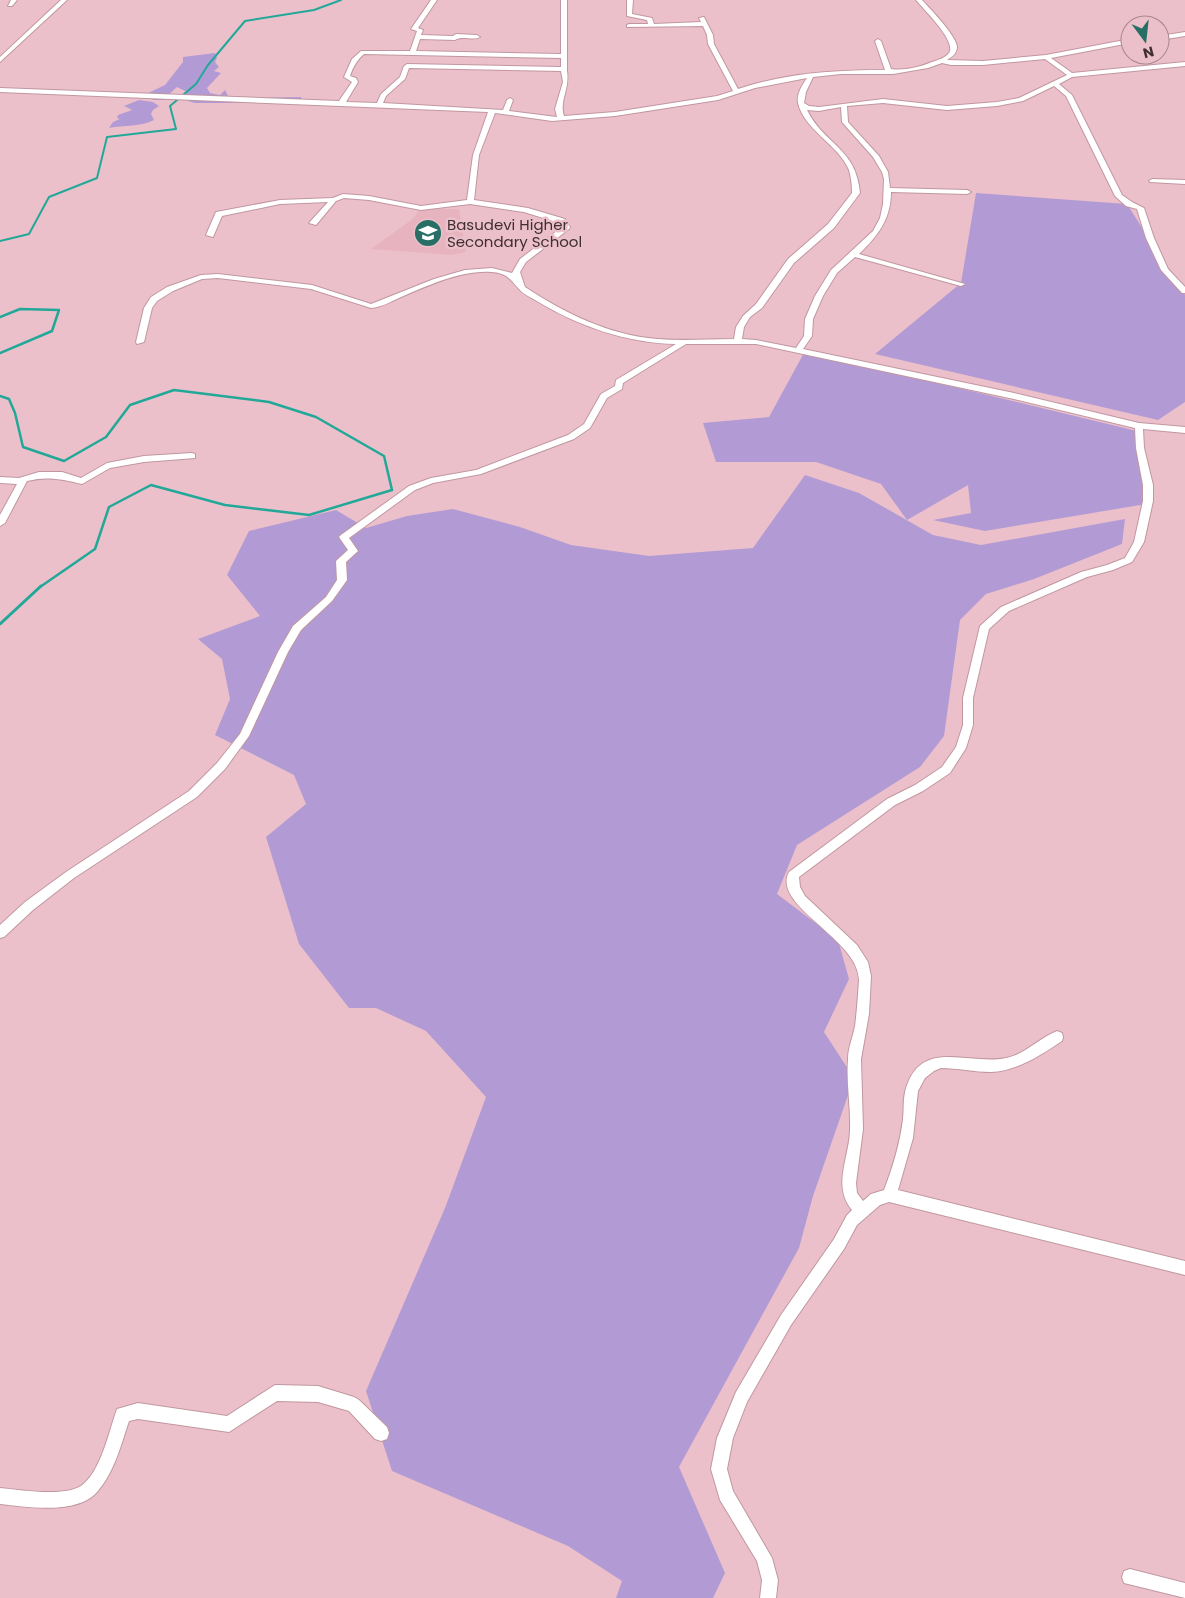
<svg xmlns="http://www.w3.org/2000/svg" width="1185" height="1598" font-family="Poppins,sans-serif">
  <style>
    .built { fill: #e7b3bf }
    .green { fill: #b29bd4 }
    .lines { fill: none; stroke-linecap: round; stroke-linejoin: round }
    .stream-far2 { stroke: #22a898; stroke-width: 2 }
    .stream-far1 { stroke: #22a898; stroke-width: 2.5 }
    .stream { stroke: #22a898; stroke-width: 3 }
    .street-casing { stroke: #c097a0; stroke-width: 2 }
    .street { fill: #fff; fill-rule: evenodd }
    .labels { text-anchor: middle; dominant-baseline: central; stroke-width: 5; stroke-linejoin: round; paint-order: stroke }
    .far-poi-label { font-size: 15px; fill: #3f2e32; stroke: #ecc0ca; text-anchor: start }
  </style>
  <rect width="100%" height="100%" fill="#ecc0ca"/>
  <!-- built -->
  <path class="built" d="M 419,209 L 459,209 L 466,252 L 451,255 L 371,249 L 414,218 Z"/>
  <!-- green -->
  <path class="green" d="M 215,53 L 217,58 L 215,62 L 219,67 L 214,71 L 221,73 L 207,88 L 210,93 L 220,95 L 225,90 L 229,98 L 301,97 L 302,103 L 195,103 L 188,101 L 185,91 L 177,87 L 163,100 L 153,100 L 148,93 L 165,85 L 183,62 L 183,57 Z
    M 139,100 L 153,102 L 159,106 L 153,110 L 151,114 L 154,120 C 141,127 124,125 109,128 L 113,122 L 120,119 L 117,118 L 118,115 L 132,110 L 124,106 Z
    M 976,193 L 1127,204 L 1185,295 L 1185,402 L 1158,420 L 875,354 L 961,283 Z
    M 805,351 L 1137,431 L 1146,504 L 985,531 L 933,520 L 971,513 L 968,485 L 907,520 L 881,484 L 816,462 L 716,462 L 703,423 L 769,417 Z
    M 805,475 L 859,493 L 933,535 L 981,545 L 1125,519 L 1122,544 L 1034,579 L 986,594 L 960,620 L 944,736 L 920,767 L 797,845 L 777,894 L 838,940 L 849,979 L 824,1032 L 854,1078 L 813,1196 L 799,1248 L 679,1467 L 725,1573 L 713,1598 L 616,1598 L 622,1581 L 568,1546 L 392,1471 L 366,1391 L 445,1208 L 486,1097 L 426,1031 L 376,1008 L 349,1008 L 299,944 L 266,837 L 306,804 L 294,775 L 215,735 L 230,699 L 222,659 L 198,639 L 260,616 L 227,575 L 249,531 L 336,510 L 366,528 L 407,516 L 453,509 L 520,527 L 571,545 L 649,556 L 753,548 Z"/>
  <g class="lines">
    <!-- stream-far2 -->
    <path class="stream-far2" d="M 0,241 L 29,234 L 49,197 L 97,178 L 107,137 L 176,129 L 170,106 L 196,84 L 208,65 L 245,21 L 314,10 L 341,0"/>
    <!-- stream-far1 -->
    <path class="stream-far1" d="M 0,317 L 20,309 L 59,310 L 52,331 L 0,353
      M 0,396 L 9,399 L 15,413 L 23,447 L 64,461 L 106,437 L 130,405 L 174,390 L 269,402 L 316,417 L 384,456 L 392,490 L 309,515 L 225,505 L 151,485 L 109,507 L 95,549 L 40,587"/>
    <!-- stream -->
    <path class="stream" d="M 0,624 L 41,586"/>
    <defs>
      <path id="street" d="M 11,0 L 17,0 L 12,6 L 8,6 Z
        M 61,0 L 67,0 L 0,62 L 0,57 Z
        M 431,0 L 437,0 L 418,28 L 423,30 L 421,35 L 453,36 L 456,34 L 477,35 L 480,37 C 473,41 462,35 455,40 L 420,39 L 416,51 L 561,54 L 561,0 L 567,0 L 567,71 C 570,89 559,101 564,116 L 615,112 L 717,96 L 733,91 L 708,44 L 707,35 L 703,26 L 627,27 L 627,25 L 629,24 L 648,24 L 647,20 L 627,16 L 627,0 L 633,0 L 632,14 L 652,18 L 654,24 L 701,22 L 699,18 L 704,17 L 713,35 L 714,44 L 738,89 C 786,73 835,70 885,70 L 875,41 L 878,39 L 881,41 L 891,69 C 903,71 920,67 932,62 C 938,60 945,58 949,53 C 957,41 924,10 916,0 L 922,0 C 930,9 958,37 957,48 C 956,54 952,57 947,60 L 983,61 L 1046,55 L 1130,39 L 1130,43 L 1051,58 L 1072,73 L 1185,62 L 1185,66 L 1072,77 L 1059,84 L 1072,95 L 1122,195 L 1132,202 L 1144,208 L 1154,238 L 1168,269 L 1185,287 L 1185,293 L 1182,293 L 1161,270 L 1146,238 L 1137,209 L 1126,206 L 1115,196 L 1066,96 L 1054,86 L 1023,101 L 997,106 L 947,110 L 883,103 L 847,106 L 848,122 L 879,156 L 888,172 L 890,188 L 967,190 L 971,192 L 967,194 L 891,192 C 891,219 878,236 859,254 L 965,284 L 961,286 L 855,257 L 837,273 L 823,296 L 813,319 L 812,336 L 803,349 L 1014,393 L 1139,423 L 1185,427 L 1185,433 L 1143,429 L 1144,448 L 1153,485 L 1153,501 L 1144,542 L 1132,562 L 1113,570 L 1087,577 L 1009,611 L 989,629 L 973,698 L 973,725 L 966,748 L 950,773 L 923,791 L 895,805 L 799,877 L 800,887 L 805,896 L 857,945 L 868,962 L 871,976 L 869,1014 L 861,1059 L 863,1129 L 856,1183 L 857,1193 L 863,1201 L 871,1194 L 884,1190 C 893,1167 900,1143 903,1119 C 904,1110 903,1101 905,1092 C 919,1036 968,1066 1006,1058 C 1026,1054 1039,1038 1057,1031 L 1062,1033 L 1063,1037 L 1062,1041 C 1041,1055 1017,1071 991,1072 C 974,1072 958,1068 941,1068 L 934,1071 L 925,1078 L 918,1091 L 913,1138 L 898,1190 L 1185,1261 L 1185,1275 L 889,1202 L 880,1205 L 857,1225 L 844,1249 L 791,1325 L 747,1402 L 733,1438 L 727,1469 L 733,1491 L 772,1558 L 778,1580 L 776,1598 L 760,1598 L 762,1580 L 757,1561 L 720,1500 L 711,1469 L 717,1438 L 736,1392 L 781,1315 L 834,1239 L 847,1215 L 852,1210 C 832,1186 849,1158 850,1131 C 851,1107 846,1083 848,1059 C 848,1047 853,1037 855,1026 C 857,1011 858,995 859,980 C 859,939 771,906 789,872 L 887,799 L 915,785 L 942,767 L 956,747 L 963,725 L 963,698 L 980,626 L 1001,607 L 1081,572 L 1107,565 L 1125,558 L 1134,542 L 1143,501 L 1143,485 L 1136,448 L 1135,428 L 1014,399 L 756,344 L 686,344 L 623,383 L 622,389 L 607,398 L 590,428 L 574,439 L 481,474 L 433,483 L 415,490 L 349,538 L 358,551 L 346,562 L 347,580 L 332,601 L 301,630 L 288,652 L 249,736 L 225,769 L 197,797 L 74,878 L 33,910 L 4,937 L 0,938 L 0,925 L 25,902 L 66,872 L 189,791 L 217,763 L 240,734 L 278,652 L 293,626 L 326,597 L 337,580 L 336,561 L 348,550 L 339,537 L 341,535 L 409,486 L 431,478 L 476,470 L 568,435 L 584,424 L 601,394 L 615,386 L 616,380 L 676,344 C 625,343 578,326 535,300 C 530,297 523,294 519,289 C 510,279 507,273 491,272 C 461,270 427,286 399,298 C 390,302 382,307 371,308 L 311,289 L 218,278 L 202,279 L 173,291 L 157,301 L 152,308 L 144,342 L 137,344 L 136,342 L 144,308 L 151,297 L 167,287 L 201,275 L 218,274 L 312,285 L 371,304 L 434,279 L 465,270 L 492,268 L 512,273 L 520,259 L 562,227 L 559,223 L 524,212 L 470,204 L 421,210 L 369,200 L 344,198 L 336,201 L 316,225 L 309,223 L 328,202 L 280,204 L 222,216 L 213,237 L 206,235 L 216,212 L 280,200 L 333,198 L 343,194 L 369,196 L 421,206 L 467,200 L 473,155 L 488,112 L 0,92 L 0,88 L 339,101 L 352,82 L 344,77 L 352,59 L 361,51 L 410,51 L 417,31 L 411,29 ZM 364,54 L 561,58 L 561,67 L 407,64 L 404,66 L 400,77 L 381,94 L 377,103 L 346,102 L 358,82 L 356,78 L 350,76 C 353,67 357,60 364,54 ZM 1045,59 L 1067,75 L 1019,98 L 997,102 L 947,106 L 883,99 L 819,107 L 809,106 L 804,103 L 806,92 L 813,77 L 841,74 L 893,74 L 928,68 L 942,63 L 951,65 L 983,65 ZM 409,68 L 561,71 L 563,82 L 555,109 L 557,117 L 509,111 L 513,100 L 510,98 L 507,100 L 503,110 L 383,103 L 386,96 L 405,79 ZM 807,78 C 803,84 796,94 798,103 C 804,130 838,144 849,170 C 851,177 852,185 852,193 L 828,224 L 788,259 L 756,304 L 743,316 L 736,327 L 734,339 C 709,339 683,341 657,339 C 609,335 564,313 525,287 L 520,272 L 526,262 L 569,229 L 570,227 L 565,219 L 528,208 L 474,200 L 479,155 L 495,113 L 552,121 L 615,116 L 718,100 L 755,88 ZM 841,107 L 842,122 L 873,157 L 882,172 L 884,179 L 883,204 L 880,218 L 873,231 L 831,270 L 815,296 L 805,319 L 804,336 L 796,348 L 756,340 L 742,339 L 744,327 L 750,317 L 762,308 L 794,263 L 834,228 L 860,193 C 856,147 824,145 807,110 L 819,111 Z
        M 1185,32 L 1185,36 L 1160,40 L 1160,36 Z
        M 1152,179 L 1185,180 L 1185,184 L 1150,182 L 1149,181 Z
        M 192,453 L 195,454 L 195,458 L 144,462 L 110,468 L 82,484 C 62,479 47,476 27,481 L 5,523 L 0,526 L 0,515 L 17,484 L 0,483 L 0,477 L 19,478 L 39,472 L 62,472 L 81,478 L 107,463 L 144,456 Z
        M 275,1385 L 318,1386 L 354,1397 L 359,1400 L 387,1427 L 389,1433 L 387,1439 L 381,1441 L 375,1439 L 349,1411 L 318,1402 L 277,1401 L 229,1432 L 138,1419 L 129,1421 C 121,1445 114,1473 97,1492 C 77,1515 27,1507 0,1504 L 0,1488 C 21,1490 63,1497 81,1486 C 101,1472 109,1431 117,1409 L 138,1403 L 227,1416 Z
        M 1130,1569 L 1185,1583 L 1185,1598 L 1124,1583 L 1122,1577 L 1124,1571 Z"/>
    </defs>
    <!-- street casing -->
    <use href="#street" class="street-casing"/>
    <!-- street -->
    <use href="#street" class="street"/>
  </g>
  <!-- icons -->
  <defs>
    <symbol id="school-disc" viewBox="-11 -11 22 22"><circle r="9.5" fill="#276f65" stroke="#ecc0ca"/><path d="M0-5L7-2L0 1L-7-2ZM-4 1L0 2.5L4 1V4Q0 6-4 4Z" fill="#fff"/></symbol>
  </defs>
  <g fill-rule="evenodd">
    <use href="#school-disc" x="412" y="217" width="32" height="32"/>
  </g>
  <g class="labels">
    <!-- far-poi labels -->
    <g class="far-poi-label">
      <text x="447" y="224">Basudevi Higher<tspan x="447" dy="17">Secondary School</tspan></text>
    </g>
  </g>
  <!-- north arrow -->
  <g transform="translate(1145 40) rotate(165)"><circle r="24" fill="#ecc0ca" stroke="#a7868d"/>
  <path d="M0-4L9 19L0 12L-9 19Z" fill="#276f65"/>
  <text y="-8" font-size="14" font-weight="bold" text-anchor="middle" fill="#3f2e32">N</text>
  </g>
</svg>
